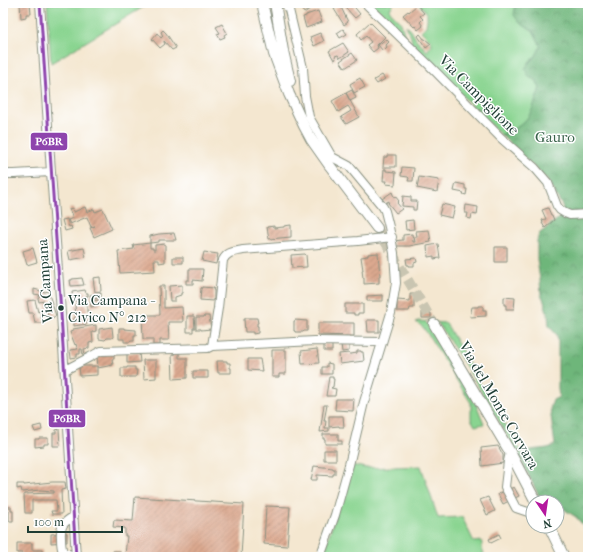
<svg xmlns="http://www.w3.org/2000/svg" width="591" height="560" font-family="'IM FELL French Canon',serif">
  <style>
    .green { fill: #89d490; stroke: #548862 }
    .forest { fill: url(#forest-crowns); stroke: #467a57 }
    .building { fill: url(#building-hatch) }
    .lines { fill: none; stroke-linecap: round; stroke-linejoin: round }
    .major-tunnel { stroke: #c9c5b1; stroke-width: 10; stroke-dasharray: 10 5; stroke-linecap: butt }
    .minor-casing { stroke: #8a9282; stroke-width: 10 }
    .major-casing { stroke: #8a9282; stroke-width: 12 }
    .minor { stroke: #fff; stroke-width: 8 }
    .major { stroke: #fff; stroke-width: 10 }
    .bus-1-casing { stroke: #fff; stroke-width: 6 }
    .bus-1 { stroke: #8e44ad; stroke-width: 3 }
    .bus-dot { fill: #1f3d34; stroke: #fff; stroke-width: 1.5 }
    .labels { text-anchor: middle; dominant-baseline: central; stroke-width: 3; stroke-linejoin: round; paint-order: stroke }
    .bus-label { font-size: 14px; fill: #1f3d34; stroke: #fff; text-anchor: start }
    .street-label { font-size: 15px; fill: #1f3d34; stroke: #fff }
    .park-label { font-size: 15px; fill: #3a634b; stroke: #fff }
    .line-badge { stroke: #fff; stroke-width: 1.5 }
    .badge-label { font-size: 11px; text-anchor: middle; font-weight: bold; fill: #fff }
  </style>
  <defs>
    <pattern id="forest-crowns" width="20" height="18" patternUnits="userSpaceOnUse"><rect width="20" height="18" fill="#6eb67a"/><path d="M2 6a3 3 0 1 1 6 0M12 15a3 3 0 1 1 6 0" fill="none" stroke="#5a9565"/></pattern>
    <pattern id="building-hatch" width="6" height="6" patternUnits="userSpaceOnUse"><rect width="6" height="6" fill="#dca98f"/><path d="M-1 1l2-2M0 6l6-6M5 7l2-2" fill="none" stroke="#b28b76"/></pattern>
  </defs>
  <rect width="100%" height="100%" fill="#fff"/>
  <filter id="ink" filterUnits="userSpaceOnUse"><feTurbulence type="fractalNoise" baseFrequency=".025" numOctaves="2"/><feDisplacementMap in="SourceGraphic" scale="8" xChannelSelector="R" yChannelSelector="G"/><feConvolveMatrix kernelMatrix="1 2 1 2 8 2 1 2 1" color-interpolation-filters="sRGB"/></filter>
  <filter id="wash" filterUnits="userSpaceOnUse"><feTurbulence type="fractalNoise" baseFrequency=".012" numOctaves="4" result="noise"/><feDisplacementMap in="SourceGraphic" scale="16" xChannelSelector="R" yChannelSelector="G"/><feGaussianBlur stdDeviation="0.9" result="paint"/><feColorMatrix in="noise" values="0 0 0 0 0 0 0 0 0 0 0 0 0 0 0 0 0 1.4 0 .05"/><feComposite in="paint" operator="in"/></filter>
  <g filter="url(#wash)">
    <rect width="100%" height="100%" fill="#f4e7d0"/>
    <!-- green -->
    <path class="green" d="M 47,3 L 150,3 L 51,63 Z
      M 369,3 L 394,3 L 390,9 L 390,11 L 401,23 L 405,37 Z
      M 418,3 L 516,3 L 515,7 L 519,22 L 534,32 L 541,46 L 536,56 L 529,62 L 529,77 L 536,80 L 540,88 C 531,114 530,124 501,135 L 412,45 L 411,37 L 406,25 L 411,30 L 416,39 L 427,51 L 432,45 L 431,41 L 421,31 L 426,26 L 427,20 L 427,13 Z
      M 418,321 L 445,323 L 447,325 L 491,402 L 523,454 L 520,458 C 494,412 467,366 437,322 L 430,327 L 431,330 L 431,331 L 477,406 L 484,424 L 475,426 L 471,419 L 471,403 L 427,333 L 423,327 L 416,322 Z
      M 352,465 L 365,468 L 421,466 L 438,518 L 462,517 L 474,542 L 482,541 L 482,549 L 484,553 L 481,557 L 322,557 Z"/>
    <!-- forest -->
    <path class="forest" d="M 516,3 L 588,3 L 588,531 L 576,517 L 565,510 L 560,506 L 557,507 L 557,502 L 542,502 L 520,458 C 522,457 523,454 525,453 C 532,447 546,451 555,445 L 550,409 L 553,400 L 559,397 L 558,389 L 558,342 L 557,335 L 549,326 L 548,315 L 543,298 L 541,295 L 540,280 L 537,259 L 537,241 L 539,234 L 559,218 L 563,207 L 547,180 L 501,135 C 530,124 531,114 540,88 L 536,80 L 529,77 L 525,69 L 529,62 L 536,56 L 541,46 L 534,32 L 519,22 L 514,15 Z"/>
    <g id="blocks">
      <!-- building -->
      <path class="building" d="M 20,3 L 30,3 L 31,14 L 26,14 L 26,17 L 21,18 Z
        M 297,3 L 317,3 L 317,4 L 304,13 Z
        M 350,3 L 351,3 L 360,14 L 355,18 L 345,7 Z
        M 340,5 L 348,22 L 344,25 L 334,9 Z
        M 417,5 L 424,13 L 420,16 L 423,19 L 420,22 L 423,26 L 418,30 L 415,26 L 414,27 L 403,15 L 408,11 L 409,12 Z
        M 318,11 L 322,22 L 306,28 L 303,17 L 306,16 L 306,15 Z
        M 370,22 L 385,37 L 377,45 L 378,48 L 373,52 L 367,45 L 371,42 L 366,36 L 361,40 L 357,34 Z
        M 222,24 L 227,33 L 224,35 L 225,37 L 220,39 L 217,34 L 220,33 L 216,27 Z
        M 343,29 L 347,34 L 340,38 L 337,33 Z
        M 163,30 L 166,33 L 176,48 L 172,50 L 164,41 L 164,42 L 165,44 L 160,48 L 152,39 L 157,33 L 161,38 L 163,36 L 161,32 Z
        M 320,33 L 324,41 L 314,46 L 310,37 Z
        M 420,34 L 424,39 L 425,39 L 431,44 L 426,48 L 418,36 Z
        M 386,39 L 389,42 L 386,45 L 387,47 L 383,51 L 378,45 Z
        M 343,43 L 349,52 L 340,58 L 338,55 L 335,56 L 336,59 L 334,60 L 329,51 Z
        M 352,53 L 357,60 L 345,68 L 340,61 Z
        M 382,75 L 385,79 L 377,84 L 374,80 Z
        M 360,78 L 365,87 L 354,93 L 350,84 Z
        M 352,90 L 356,98 L 350,101 L 346,93 Z
        M 346,93 L 359,117 L 346,124 L 341,117 L 351,111 L 350,109 L 348,106 L 338,112 L 332,101 Z
        M 387,155 L 396,155 L 396,167 L 383,167 L 384,157 L 387,157 Z
        M 402,167 L 414,168 L 413,181 L 408,181 L 409,178 L 408,177 L 401,176 Z
        M 384,169 L 386,169 L 386,171 L 396,172 L 395,185 L 386,184 L 387,181 L 383,181 Z
        M 419,177 L 439,180 L 437,192 L 417,188 Z
        M 456,183 L 465,185 L 465,189 L 467,189 L 466,195 L 463,194 L 464,193 L 454,191 Z
        M 392,192 L 394,197 L 395,196 L 399,201 L 397,203 L 402,209 L 396,213 L 388,203 L 389,202 L 389,201 L 385,203 L 382,199 Z
        M 403,196 L 411,197 L 411,201 L 417,201 L 416,210 L 413,210 L 413,207 L 402,206 Z
        M 442,204 L 455,207 L 452,218 L 439,215 Z
        M 466,205 L 478,207 L 477,215 L 472,214 L 471,219 L 467,218 L 468,213 L 465,213 Z
        M 85,207 L 87,212 L 94,209 L 95,212 L 103,209 L 112,229 L 94,237 L 90,228 L 95,226 L 91,227 L 87,217 L 70,224 L 68,220 L 73,218 L 69,209 L 73,208 L 74,212 Z
        M 548,208 L 551,215 L 552,215 L 554,220 L 545,228 L 542,223 L 543,223 L 542,220 L 546,219 L 542,210 Z
        M 67,219 L 69,227 L 71,226 L 72,229 L 65,231 L 62,220 Z
        M 413,220 L 414,229 L 406,230 L 405,221 Z
        M 291,225 L 291,237 L 269,239 L 267,227 L 274,226 L 274,228 L 284,227 L 284,226 Z
        M 429,230 L 431,242 L 409,246 L 393,246 L 393,241 L 403,240 L 403,235 L 412,234 L 413,242 L 415,242 L 414,237 L 417,237 L 416,231 Z
        M 174,233 L 176,240 L 159,240 L 159,242 L 150,243 L 150,236 L 159,234 Z
        M 150,243 L 150,248 L 153,248 L 153,250 L 155,250 L 155,245 L 165,244 L 165,262 L 159,263 L 159,260 L 154,260 L 155,271 L 120,273 L 118,251 L 134,249 L 133,245 Z
        M 438,244 L 440,258 L 434,259 L 434,256 L 428,257 L 427,246 Z
        M 495,247 L 507,247 L 507,262 L 495,262 Z
        M 33,248 L 37,262 L 27,265 L 23,251 Z
        M 84,248 L 86,257 L 70,260 L 68,251 Z
        M 204,252 L 218,254 L 216,264 L 202,261 Z
        M 378,253 L 380,276 L 379,276 L 379,283 L 364,284 L 364,278 L 363,278 L 362,270 L 363,270 L 361,257 L 368,256 L 368,254 Z
        M 305,254 L 306,255 L 307,267 L 306,267 L 292,268 L 291,255 Z
        M 173,257 L 183,257 L 183,263 L 173,263 Z
        M 416,258 L 417,262 L 414,263 L 414,266 L 409,266 L 409,265 L 407,265 L 406,259 Z
        M 189,269 L 203,269 L 202,281 L 193,280 L 193,284 L 186,284 L 186,280 L 189,280 Z
        M 100,277 L 101,291 L 95,292 L 93,278 Z
        M 82,278 L 84,285 L 71,286 L 70,280 L 72,280 L 72,279 Z
        M 182,285 L 182,293 L 181,293 L 181,295 L 175,297 L 175,301 L 170,301 L 169,286 Z
        M 159,286 L 164,286 L 164,308 L 182,307 L 183,322 L 168,322 L 169,340 L 160,340 L 160,345 L 153,345 L 153,339 L 143,339 L 142,315 L 160,315 Z
        M 202,287 L 214,288 L 213,290 L 214,290 L 214,300 L 213,299 L 213,301 L 200,300 L 201,288 L 202,288 Z
        M 34,289 L 45,292 L 48,291 L 56,316 L 49,319 L 44,301 L 39,302 L 38,298 L 40,295 L 34,294 Z
        M 85,290 L 86,293 L 88,293 L 88,296 L 86,296 L 87,299 L 73,301 L 72,292 Z
        M 101,293 L 101,298 L 91,299 L 90,295 Z
        M 410,294 L 414,294 L 414,308 L 410,308 L 409,311 L 397,311 L 397,300 L 410,301 Z
        M 383,295 L 383,301 L 367,301 L 367,296 Z
        M 504,297 L 515,298 L 514,309 L 506,309 L 506,305 L 504,305 Z
        M 35,300 L 38,312 L 40,311 L 41,318 L 43,318 L 43,323 L 35,323 L 33,313 L 29,313 L 27,301 Z
        M 100,300 L 101,305 L 91,307 L 90,301 Z
        M 85,303 L 85,305 L 87,305 L 87,312 L 90,311 L 92,317 L 86,318 L 87,324 L 74,326 L 74,318 L 76,317 L 75,304 Z
        M 345,304 L 363,304 L 363,313 L 358,313 L 358,315 L 354,315 L 354,313 L 345,313 Z
        M 478,306 L 483,306 L 483,310 L 486,310 L 486,316 L 470,317 L 472,307 L 478,307 Z
        M 422,312 L 431,313 L 431,318 L 422,318 Z
        M 187,316 L 194,316 L 195,328 L 193,328 L 193,332 L 187,332 Z
        M 204,316 L 209,316 L 211,329 L 201,330 L 201,329 L 196,329 L 196,317 L 204,317 Z
        M 246,318 L 257,318 L 258,323 L 257,323 L 257,326 L 258,326 L 258,333 L 253,334 L 253,332 L 245,332 L 244,319 L 246,319 Z
        M 295,320 L 307,321 L 307,331 L 304,331 L 303,332 L 295,332 L 295,331 L 294,331 L 294,321 L 295,321 Z
        M 367,320 L 379,320 L 379,332 L 368,332 Z
        M 318,323 L 354,323 L 354,336 L 318,335 Z
        M 96,325 L 96,331 L 92,332 L 93,342 L 89,343 L 89,348 L 84,349 L 85,355 L 83,355 L 82,349 L 80,349 L 80,354 L 77,354 L 77,357 L 71,358 L 70,350 L 78,349 L 77,348 L 76,344 L 75,345 L 70,332 L 73,331 L 73,329 Z
        M 112,327 L 113,337 L 112,338 L 107,338 L 105,340 L 99,339 L 99,329 Z
        M 119,328 L 124,328 L 124,329 L 136,330 L 136,335 L 134,335 L 134,341 L 131,341 L 130,342 L 124,342 L 124,339 L 119,339 Z
        M 324,344 L 332,345 L 332,351 L 324,351 Z
        M 341,344 L 349,344 L 349,351 L 342,352 Z
        M 317,349 L 319,363 L 302,364 L 301,351 Z
        M 272,350 L 286,350 L 286,374 L 279,374 L 279,377 L 272,377 Z
        M 357,351 L 361,351 L 361,352 L 363,352 L 364,361 L 340,364 L 339,354 L 349,353 L 349,354 L 351,354 L 357,353 Z
        M 174,352 L 179,352 L 179,358 L 187,358 L 187,378 L 173,379 L 172,355 L 174,355 Z
        M 114,353 L 114,359 L 112,359 L 113,365 L 98,368 L 97,356 Z
        M 127,353 L 139,353 L 140,362 L 127,363 Z
        M 248,359 L 260,359 L 262,371 L 248,370 Z
        M 143,360 L 156,360 L 156,378 L 144,379 Z
        M 217,361 L 227,361 L 227,363 L 230,363 L 230,368 L 231,368 L 231,373 L 218,373 Z
        M 327,363 L 332,364 L 332,374 L 322,374 L 322,367 L 327,367 Z
        M 79,366 L 97,366 L 97,375 L 80,376 Z
        M 127,367 L 135,367 L 135,370 L 137,370 L 136,377 L 121,377 L 121,368 L 127,368 Z
        M 193,371 L 208,371 L 208,378 L 193,378 Z
        M 329,377 L 333,377 L 333,379 L 334,379 L 333,387 L 332,387 L 331,388 L 336,389 L 335,396 L 326,396 Z
        M 336,399 L 354,399 L 353,411 L 335,410 Z
        M 324,405 L 327,405 L 324,421 L 326,421 L 325,428 L 329,428 L 329,431 L 320,432 Z
        M 329,416 L 343,416 L 344,427 L 339,427 L 339,426 L 329,427 Z
        M 41,425 L 42,430 L 35,432 L 33,427 Z
        M 59,429 L 60,446 L 53,446 L 53,433 L 56,433 L 56,430 Z
        M 323,434 L 338,434 L 338,441 L 342,441 L 342,444 L 325,444 L 325,439 L 323,439 Z
        M 39,438 L 48,438 L 48,444 L 44,444 L 44,446 L 35,447 L 35,439 L 39,439 Z
        M 498,446 L 503,455 L 503,463 L 482,466 L 481,448 Z
        M 324,450 L 336,450 L 336,460 L 324,460 Z
        M 314,466 L 333,468 L 333,469 L 335,469 L 335,474 L 333,474 L 333,476 L 317,475 L 317,480 L 311,480 Z
        M 52,482 L 65,482 L 66,489 L 61,490 L 62,514 L 52,514 L 51,511 L 57,511 L 56,500 L 32,500 L 32,513 L 25,513 L 24,494 L 54,493 L 54,491 L 40,490 L 22,492 L 21,488 L 17,489 L 17,484 L 24,484 L 24,485 Z
        M 514,487 L 519,496 L 503,504 L 498,494 Z
        M 135,497 L 244,504 L 241,557 L 111,557 L 111,554 L 113,554 L 113,551 L 120,551 L 119,554 L 125,555 L 127,536 L 125,536 L 125,528 L 113,527 L 114,520 L 133,521 Z
        M 488,497 L 495,511 L 487,515 L 480,500 Z
        M 266,506 L 290,507 L 287,546 L 264,544 Z
        M 6,507 L 11,507 L 11,511 L 13,511 L 13,521 L 9,521 L 9,511 L 6,511 Z
        M 67,533 L 67,542 L 51,543 L 51,534 Z
        M 499,534 L 501,538 L 491,543 L 489,539 Z
        M 17,543 L 32,543 L 32,550 L 42,550 L 42,557 L 22,557 L 22,553 L 17,553 Z"/>
    </g>
  </g>
  <g filter="url(#ink)">
    <use href="#blocks" fill-opacity="0" stroke="#8a9282" stroke-width="1"/>
    <g class="lines">
      <!-- major-tunnel -->
      <path class="major-tunnel" d="M 377,228 L 434,324"/>
      <defs>
        <path id="minor" d="M 40,3 L 51,172 L 60,298 L 76,557
          M 285,3 L 289,10 L 303,68 L 305,96 L 309,117 L 332,157 L 349,166 L 383,207 L 385,211 L 389,227 L 394,253 L 396,283 L 391,313 L 364,402 L 349,465 L 335,515 L 320,557
          M 365,3 L 429,65 L 501,138 L 535,168 L 548,183 L 557,206 L 560,210 L 565,213 L 570,215 L 588,214
          M 3,174 L 14,174 L 51,172
          M 212,346 L 218,308 L 223,260 C 228,251 234,252 243,250 L 358,241 L 392,237
          M 65,370 L 90,357 L 97,353 L 101,351 L 208,348 L 212,346 L 315,341 L 381,342
          M 510,452 L 508,461 L 505,487 L 516,508 L 531,513 L 533,515
          M 74,516 C 63,523 60,525 61,538 C 61,543 61,547 63,552 L 76,557"/>
        <path id="major" d="M 262,3 L 274,54 L 289,94 L 304,126 L 311,139 L 330,166 L 377,228
          M 275,3 L 283,51 L 290,81
          M 434,324 L 510,452 L 536,502
          M 549,526 L 564,557"/>
      </defs>
      <!-- minor casing -->
      <use href="#minor" class="minor-casing"/>
      <!-- major casing -->
      <use href="#major" class="major-casing"/>
      <!-- minor -->
      <use href="#minor" class="minor"/>
      <!-- major -->
      <use href="#major" class="major"/>
      <defs>
        <path id="bus-1" d="M 40,3 L 60,298 L 76,557"/>
      </defs>
      <!-- bus-1 casing -->
      <use href="#bus-1" class="bus-1-casing"/>
      <!-- bus-1 -->
      <use href="#bus-1" class="bus-1"/>
    </g>
  </g>
  <!-- markers -->
  <circle class="bus-dot" cx="61" cy="308" r="3.5"/>
  <g class="labels">
    <!-- bus labels -->
    <g class="bus-label">
      <text x="68" y="300">Via Campana -<tspan x="68" dy="17">Civico N° 212</tspan></text>
    </g>
    <!-- street labels -->
    <g class="street-label">
      <text transform="translate(479 95) rotate(45)">Via Campiglione</text>
      <text transform="translate(45 281) rotate(-94)">Via Campana</text>
      <text transform="translate(499 405) rotate(60)">Via del Monte Corvara</text>
    </g>
    <!-- park labels -->
    <g class="park-label">
      <text x="555" y="137">Gauro</text>
    </g>
  </g>
  <g class="line-badge">
    <rect x="30" y="132" width="38" height="19" rx="4" fill="#8e44ad"/>
    <rect x="48" y="409" width="38" height="19" rx="4" fill="#8e44ad"/>
  </g>
  <g class="badge-label">
    <text x="49" y="145">P6BR</text>
    <text x="67" y="422">P6BR</text>
  </g>
  <!-- margin -->
  <rect width="591" height="560" fill="none" stroke="#fff" stroke-width="16"/>
  <!-- north arrow -->
  <g transform="translate(545 514) rotate(167)"><circle r="19" fill="#ffffff" stroke="#a5b1ae"/>
  <path d="M0-3L7 15L0 10L-7 15Z" fill="#b5179e"/>
  <text y="-6" font-size="11" font-weight="bold" text-anchor="middle" fill="#1f3d34">N</text>
  </g>
  <!-- scale -->
  <path d="M28 526v6h94v-6" fill="none" stroke="#1f3d34" stroke-width="2"/>
  <text x="34" y="526" font-size="12" fill="#1f3d34" stroke="#ffffff" stroke-width="3" paint-order="stroke">100 m</text>
</svg>
